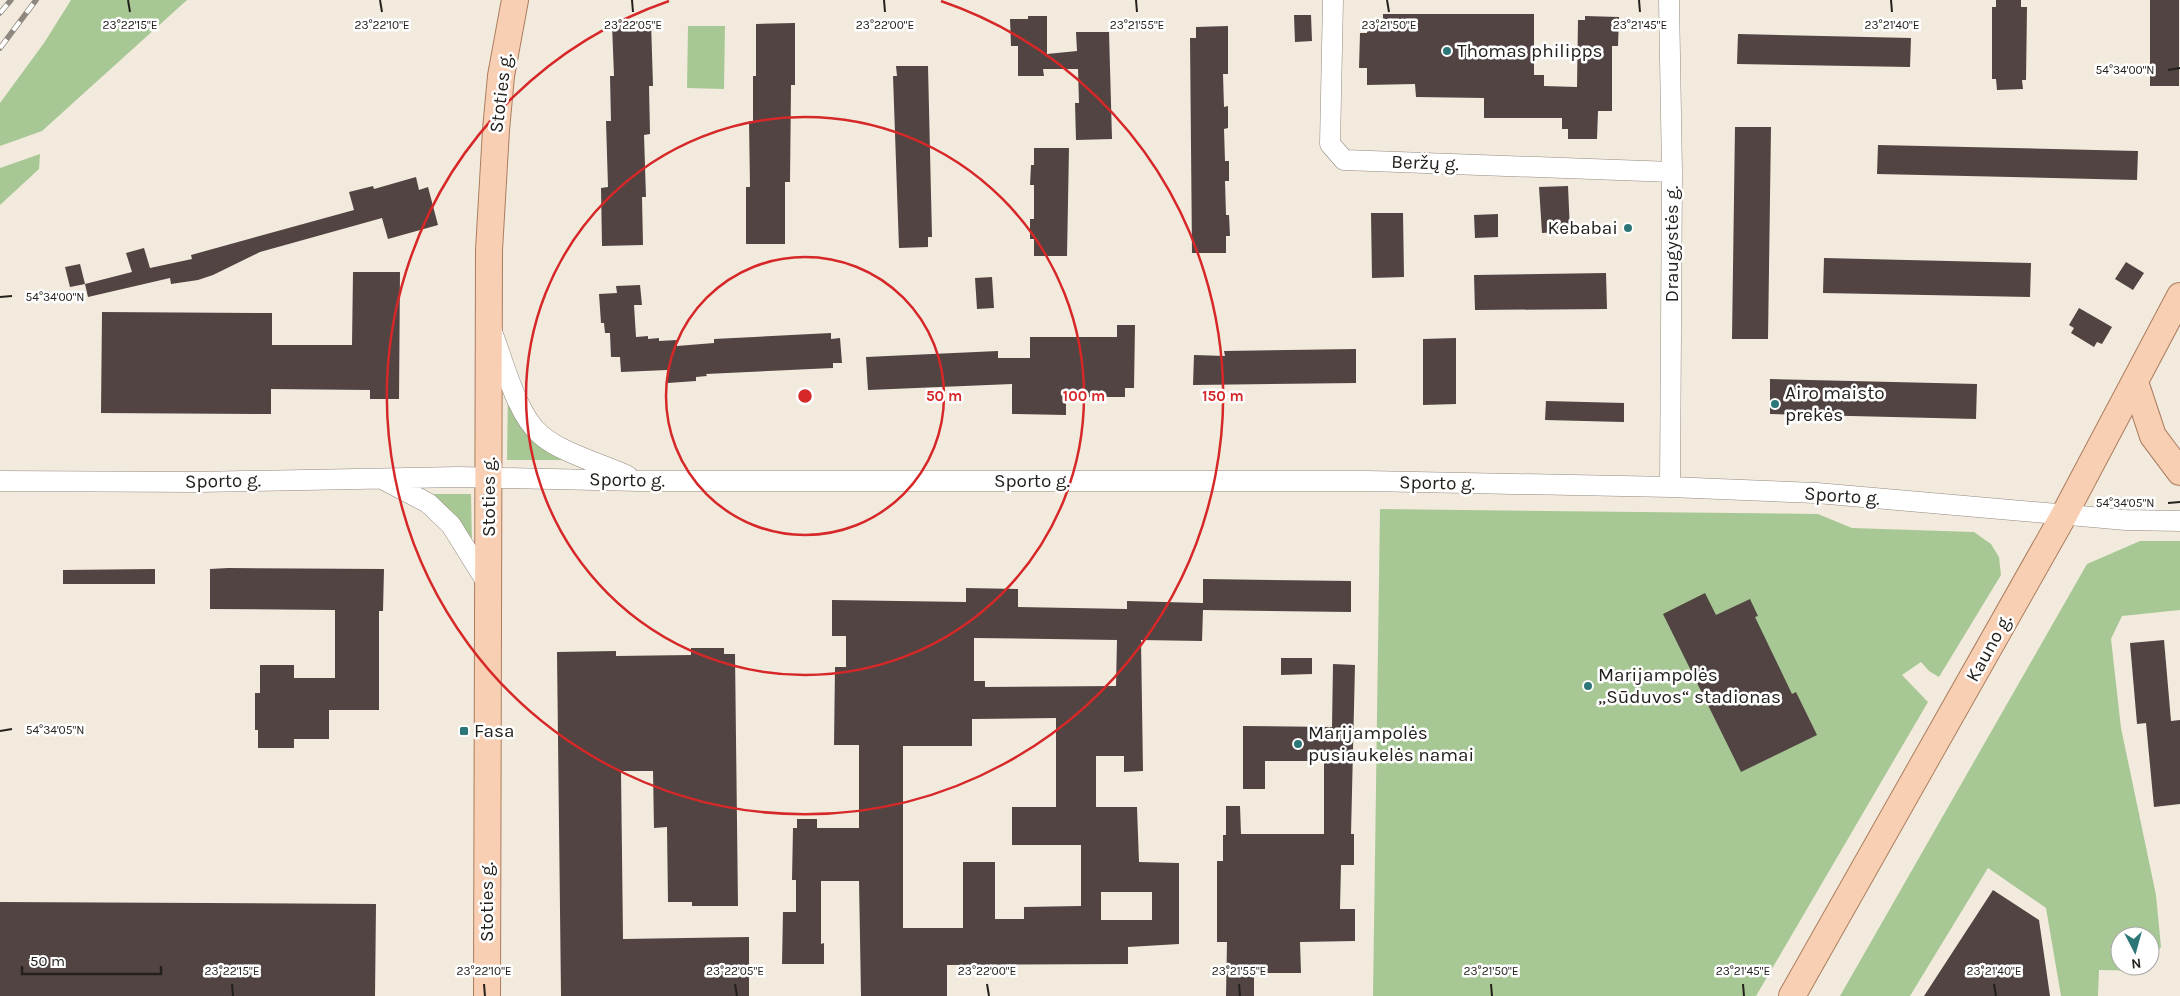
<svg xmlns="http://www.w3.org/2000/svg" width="2180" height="996" font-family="Karla,sans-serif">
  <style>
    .green { fill: #a7c894 }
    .building { fill: #514442; fill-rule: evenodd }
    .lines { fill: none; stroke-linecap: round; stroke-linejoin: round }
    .minor-casing { stroke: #92897f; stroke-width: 21 }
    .major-casing { stroke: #ab7d5e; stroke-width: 28 }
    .minor { stroke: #fff; stroke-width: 20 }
    .major { stroke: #f8cfb3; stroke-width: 26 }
    .rail-casing { stroke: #8e8880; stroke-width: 5.5 }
    .rail { stroke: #fff; stroke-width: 4; stroke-dasharray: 11; stroke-linecap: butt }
    .ticks { fill: none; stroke: #24211c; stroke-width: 2 }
    .ring { fill: none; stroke: #d62828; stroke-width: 2.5 }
    .poi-dot { fill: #2c7678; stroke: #fff; stroke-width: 2 }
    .labels { text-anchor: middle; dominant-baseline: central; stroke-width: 5; stroke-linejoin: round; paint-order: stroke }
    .poi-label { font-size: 19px; fill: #24211c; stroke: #fff; text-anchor: start }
    .street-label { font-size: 19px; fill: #24211c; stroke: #fff }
    .ticks-label { font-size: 12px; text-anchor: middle; fill: #24211c; stroke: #fff; stroke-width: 5; stroke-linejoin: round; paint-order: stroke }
    .centre { fill: #d62828; stroke: #fff; stroke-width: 2.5 }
    .ring-label { font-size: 15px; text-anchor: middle; font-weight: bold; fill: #d62828; stroke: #fff; stroke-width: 5; stroke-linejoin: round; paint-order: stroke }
  </style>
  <rect width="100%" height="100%" fill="#f3eade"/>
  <!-- green -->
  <path class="green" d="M 71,0 L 187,0 L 42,131 L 0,146 L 0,103 L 44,43 Z
    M 688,26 L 725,26 L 724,89 L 687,88 Z
    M 40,154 L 39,169 L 0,205 L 0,168 Z
    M 508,389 L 579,460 L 507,460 Z
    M 426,494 L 471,494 L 472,544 L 459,520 Z
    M 1380,509 L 1818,514 L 1852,528 L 1974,532 L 1991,544 L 1999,557 L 2001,575 L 1939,677 L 1929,671 L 1921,662 L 1902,675 L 1928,702 L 1756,996 L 1373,996 Z
    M 2140,541 L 2180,541 L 2180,610 L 2122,616 L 2111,639 L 2121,728 L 2156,895 L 2161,947 L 2150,962 L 2150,936 L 2120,936 L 2120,966 L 2147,966 L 2144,971 L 2099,970 L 2098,996 L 2061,996 L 2046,908 L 1988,868 L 1910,996 L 1840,996 L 2087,564 Z"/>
  <!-- building -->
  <path class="building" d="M 1996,0 L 2021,0 L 2021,7 L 2027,7 L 2026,80 L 2022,80 L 2023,89 L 1997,90 L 1996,79 L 1992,79 L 1992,7 L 1996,7 Z
    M 2150,0 L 2179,0 L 2179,86 L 2150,86 Z
    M 1383,14 L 1534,14 L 1534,75 L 1544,75 L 1544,86 L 1577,87 L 1578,20 L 1585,20 L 1585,16 L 1619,17 L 1618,46 L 1612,46 L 1612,111 L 1598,111 L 1597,139 L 1568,139 L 1568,129 L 1562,129 L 1562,118 L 1484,118 L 1484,98 L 1416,97 L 1415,84 L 1367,85 L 1367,68 L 1359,68 L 1360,33 L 1367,33 L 1367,24 L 1383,24 Z
    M 1294,15 L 1311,15 L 1312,41 L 1295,42 Z
    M 1028,16 L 1047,16 L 1047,54 L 1077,51 L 1076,32 L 1109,32 L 1112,139 L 1076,140 L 1075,103 L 1079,103 L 1078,69 L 1043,69 L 1044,76 L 1018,76 L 1018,46 L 1011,46 L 1010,19 L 1028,19 Z
    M 651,22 L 653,86 L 649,86 L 650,134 L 644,135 L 646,197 L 642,197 L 643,245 L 602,246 L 601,188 L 608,187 L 606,121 L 611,121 L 610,76 L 614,76 L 612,24 Z
    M 795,23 L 795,85 L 791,85 L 790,182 L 785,182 L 785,244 L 746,244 L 746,187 L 750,187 L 749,121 L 753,121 L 753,76 L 756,76 L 756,24 Z
    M 1228,26 L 1228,74 L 1223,74 L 1224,107 L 1228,106 L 1228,128 L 1224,129 L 1225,161 L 1229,161 L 1229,181 L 1225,181 L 1226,215 L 1229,215 L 1230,236 L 1226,236 L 1226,253 L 1192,253 L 1190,38 L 1196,38 L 1196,27 Z
    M 1738,34 L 1911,38 L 1910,67 L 1737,64 Z
    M 896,66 L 928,66 L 932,237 L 928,237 L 928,247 L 899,248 L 893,76 L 897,76 Z
    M 1735,127 L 1771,127 L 1768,339 L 1732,339 Z
    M 1878,145 L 2138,151 L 2137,180 L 1877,174 Z
    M 1034,148 L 1069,148 L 1067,256 L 1034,256 L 1034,239 L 1030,239 L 1030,219 L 1034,219 L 1034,185 L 1030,185 L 1031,165 L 1034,165 Z
    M 416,177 L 419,190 L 428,187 L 438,225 L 388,239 L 382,218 L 260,252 L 213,275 L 198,280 L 171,284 L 170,278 L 88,297 L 85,284 L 132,272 L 126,253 L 144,248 L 150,268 L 192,259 L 191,255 L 354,210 L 349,192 L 373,186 L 374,189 Z
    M 1568,186 L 1570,231 L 1542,233 L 1539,187 Z
    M 1371,213 L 1403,213 L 1404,277 L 1372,278 Z
    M 1498,214 L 1498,237 L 1475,238 L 1474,215 Z
    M 1824,258 L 2031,263 L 2030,297 L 1823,293 Z
    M 2126,262 L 2144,273 L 2133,290 L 2115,279 Z
    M 80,264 L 85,284 L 70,287 L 65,267 Z
    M 353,272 L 400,272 L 399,399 L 370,399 L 370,390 L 271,389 L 271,414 L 101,413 L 102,312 L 272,313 L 272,345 L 352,345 Z
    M 1606,273 L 1607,309 L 1475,310 L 1474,275 Z
    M 992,277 L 994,308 L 977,309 L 975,278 Z
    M 640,285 L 642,305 L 634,305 L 636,337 L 648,336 L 648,339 L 659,338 L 659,341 L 677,340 L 677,346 L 714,343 L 714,339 L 831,333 L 831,339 L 840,338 L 842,363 L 833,363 L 833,368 L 706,374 L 707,376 L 696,377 L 696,381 L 668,383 L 667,370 L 621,372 L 620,357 L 611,357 L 610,333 L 605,333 L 604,323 L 601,323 L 599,294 L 617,293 L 616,286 Z
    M 2079,308 L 2112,327 L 2102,344 L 2097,342 L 2094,347 L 2071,333 L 2074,328 L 2069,325 Z
    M 1117,325 L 1135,325 L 1134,388 L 1125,388 L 1125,397 L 1066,397 L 1066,415 L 1012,414 L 1012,384 L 868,390 L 866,357 L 998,351 L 998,358 L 1030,358 L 1030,337 L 1117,337 Z
    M 1456,338 L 1456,404 L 1423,405 L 1423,339 Z
    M 1356,349 L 1356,383 L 1193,385 L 1194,355 L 1225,356 L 1224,351 Z
    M 1770,379 L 1977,384 L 1976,419 L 1770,414 Z
    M 1546,401 L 1624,403 L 1624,422 L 1545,420 Z
    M 228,568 L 384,569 L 383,611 L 379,611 L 379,710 L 329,710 L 329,739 L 294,739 L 294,748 L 258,748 L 258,730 L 255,730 L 255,693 L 260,693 L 260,665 L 294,665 L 294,678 L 335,678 L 335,610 L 210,609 L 210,569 Z
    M 155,569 L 155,584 L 63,584 L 63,570 Z
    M 1203,579 L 1351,581 L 1351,612 L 1203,610 L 1202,641 L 1141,640 L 1143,771 L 1124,772 L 1124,756 L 1096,756 L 1096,807 L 1137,807 L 1139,862 L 1179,863 L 1179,944 L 1128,947 L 1128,964 L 947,965 L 947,996 L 861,996 L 859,881 L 821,881 L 821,944 L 824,943 L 824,964 L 782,964 L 783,912 L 796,912 L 796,880 L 792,880 L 793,828 L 797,828 L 797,819 L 817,819 L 817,828 L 859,828 L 859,745 L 834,745 L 835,667 L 846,667 L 846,636 L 832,636 L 832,600 L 966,602 L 966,588 L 1018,589 L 1018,607 L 1127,609 L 1127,601 L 1203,603 ZM 974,638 L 1117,640 L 1116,686 L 985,687 L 985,681 L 974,681 ZM 1056,718 L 1056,807 L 1012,807 L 1012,845 L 1081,845 L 1081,906 L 1024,907 L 1024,919 L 995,919 L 995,862 L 963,862 L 963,928 L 903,928 L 903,746 L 972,746 L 972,719 ZM 1101,892 L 1152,892 L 1152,920 L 1101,920 Z
    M 1705,593 L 1716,615 L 1750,599 L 1758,616 L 1755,617 L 1792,694 L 1796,692 L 1817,735 L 1741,772 L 1663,614 Z
    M 2164,640 L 2171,721 L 2180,720 L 2180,804 L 2154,807 L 2146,723 L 2137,724 L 2130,643 Z
    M 691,648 L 724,648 L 724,654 L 735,654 L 738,906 L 692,906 L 692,902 L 668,902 L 667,827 L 654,828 L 653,771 L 621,771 L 623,939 L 749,937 L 749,996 L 561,996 L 557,652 L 616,651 L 616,656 L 691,655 Z
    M 1281,658 L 1312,658 L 1312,674 L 1281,675 Z
    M 1333,664 L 1355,665 L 1351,834 L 1354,834 L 1354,865 L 1341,865 L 1340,909 L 1355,909 L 1355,941 L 1300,942 L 1301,973 L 1254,973 L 1254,996 L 1226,996 L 1227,942 L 1217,942 L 1217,861 L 1223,861 L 1223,835 L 1226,835 L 1226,806 L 1240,806 L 1241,834 L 1324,834 L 1324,761 L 1265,761 L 1265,789 L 1243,789 L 1243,726 L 1332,727 Z
    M 1993,890 L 2039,920 L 2050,996 L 1924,996 Z
    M 0,902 L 376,904 L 375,996 L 0,996 Z"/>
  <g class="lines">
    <defs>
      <path id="minor" d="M 1333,0 L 1330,144 L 1344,160 L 1672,172
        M 1669,0 L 1672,172 L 1670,487
        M 492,332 C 504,362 516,414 541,435 C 560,452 604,465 628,476
        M 382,479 L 428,503 L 451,525 L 489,586
        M 0,481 L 197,482 L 459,477 L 639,481 L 1367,481 L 1670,487 L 1817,493 L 2126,520 L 2180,521"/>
      <path id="major" d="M 2135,382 L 2153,436 L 2180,472
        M 487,996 L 489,250 L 496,130 L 501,76 L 515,0
        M 1792,996 L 2064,515 L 2180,296"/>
    </defs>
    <!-- minor casing -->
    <use href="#minor" class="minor-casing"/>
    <!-- major casing -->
    <use href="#major" class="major-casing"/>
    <!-- minor -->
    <use href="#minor" class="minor"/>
    <!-- major -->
    <use href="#major" class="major"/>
    <defs>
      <path id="rail" d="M 0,13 L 11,0
        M 0,48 L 36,0"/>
    </defs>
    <!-- rail casing -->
    <use href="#rail" class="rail-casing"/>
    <!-- rail -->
    <use href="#rail" class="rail"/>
  </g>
  <!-- ticks -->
  <path class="ticks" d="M 128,0 L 130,12M 380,0 L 382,12M 632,0 L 633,12M 884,0 L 885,12M 1136,0 L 1137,12M 1387,0 L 1389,12M 1639,0 L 1640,12M 1891,0 L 1892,12M 2168,70 L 2180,68M 0,297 L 12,296M 2168,503 L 2180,502M 0,731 L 12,729M 232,984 L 233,996M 484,984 L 485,996M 735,984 L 737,996M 987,984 L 989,996M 1239,984 L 1240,996M 1491,984 L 1492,996M 1743,984 L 1744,996M 1994,984 L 1996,996"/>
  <!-- distance rings -->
  <g class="ring">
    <circle cx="805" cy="396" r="139"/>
    <circle cx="805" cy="396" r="279"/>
    <path d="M941 1A418 418 0 1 1 669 1"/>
  </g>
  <!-- markers -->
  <g class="poi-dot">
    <circle cx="1447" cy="51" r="5"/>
    <circle cx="1628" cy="228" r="5"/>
    <circle cx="1775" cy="404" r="5"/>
    <circle cx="1588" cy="686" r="5"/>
    <rect x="459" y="726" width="10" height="10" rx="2.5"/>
    <circle cx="1298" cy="744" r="5"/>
  </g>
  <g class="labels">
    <!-- poi labels -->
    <g class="poi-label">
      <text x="1457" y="51">Thomas philipps</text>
      <text x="1618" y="228" text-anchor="end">Kebabai</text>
      <text x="1785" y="393">Airo maisto<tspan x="1785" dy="22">prekės</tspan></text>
      <text x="1598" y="675">Marijampolės<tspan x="1598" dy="22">„Sūduvos“ stadionas</tspan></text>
      <text x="474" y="731">Fasa</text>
      <text x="1308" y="733">Marijampolės<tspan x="1308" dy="22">pusiaukelės namai</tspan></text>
    </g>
    <!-- street labels -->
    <g class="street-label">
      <text transform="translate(501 93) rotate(-83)">Stoties g.</text>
      <text transform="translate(1425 163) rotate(2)">Beržų g.</text>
      <text transform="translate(1672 244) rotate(-90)">Draugystės g.</text>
      <text transform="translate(627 480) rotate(1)">Sporto g.</text>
      <text transform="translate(223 481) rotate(-1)">Sporto g.</text>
      <text x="1032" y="481">Sporto g.</text>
      <text transform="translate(1437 483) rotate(1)">Sporto g.</text>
      <text transform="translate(1842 496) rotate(4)">Sporto g.</text>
      <text transform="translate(489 497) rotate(-90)">Stoties g.</text>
      <text transform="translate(1989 648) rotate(-61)">Kauno g.</text>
      <text transform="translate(487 902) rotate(-90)">Stoties g.</text>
    </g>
  </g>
  <g class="ticks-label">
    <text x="130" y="29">23°22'15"E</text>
    <text x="382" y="29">23°22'10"E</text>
    <text x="633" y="29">23°22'05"E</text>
    <text x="885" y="29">23°22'00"E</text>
    <text x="1137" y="29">23°21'55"E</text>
    <text x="1389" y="29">23°21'50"E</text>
    <text x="1640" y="29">23°21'45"E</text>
    <text x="1892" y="29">23°21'40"E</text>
    <text x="2125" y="74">54°34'00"N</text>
    <text x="55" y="301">54°34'00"N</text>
    <text x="2125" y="507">54°34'05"N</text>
    <text x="55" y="734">54°34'05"N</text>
    <text x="232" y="975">23°22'15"E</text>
    <text x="484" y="975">23°22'10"E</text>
    <text x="735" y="975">23°22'05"E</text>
    <text x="987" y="975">23°22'00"E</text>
    <text x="1239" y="975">23°21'55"E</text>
    <text x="1491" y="975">23°21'50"E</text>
    <text x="1743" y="975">23°21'45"E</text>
    <text x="1994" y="975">23°21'40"E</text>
  </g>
  <circle cx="805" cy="396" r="8" class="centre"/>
  <g class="ring-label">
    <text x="944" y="401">50 m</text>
    <text x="1084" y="401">100 m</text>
    <text x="1223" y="401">150 m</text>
  </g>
  <!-- north arrow -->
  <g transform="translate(2135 951) rotate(174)"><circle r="24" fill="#ffffff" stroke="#a7a6a4"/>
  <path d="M0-4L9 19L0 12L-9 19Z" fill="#2c7678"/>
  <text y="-8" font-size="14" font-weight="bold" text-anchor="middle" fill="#24211c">N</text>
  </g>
  <!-- scale -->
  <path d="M22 966v8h139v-8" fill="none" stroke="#24211c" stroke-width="2.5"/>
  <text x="30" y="966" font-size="15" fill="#24211c" stroke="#ffffff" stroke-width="4" paint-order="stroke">50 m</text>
</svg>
